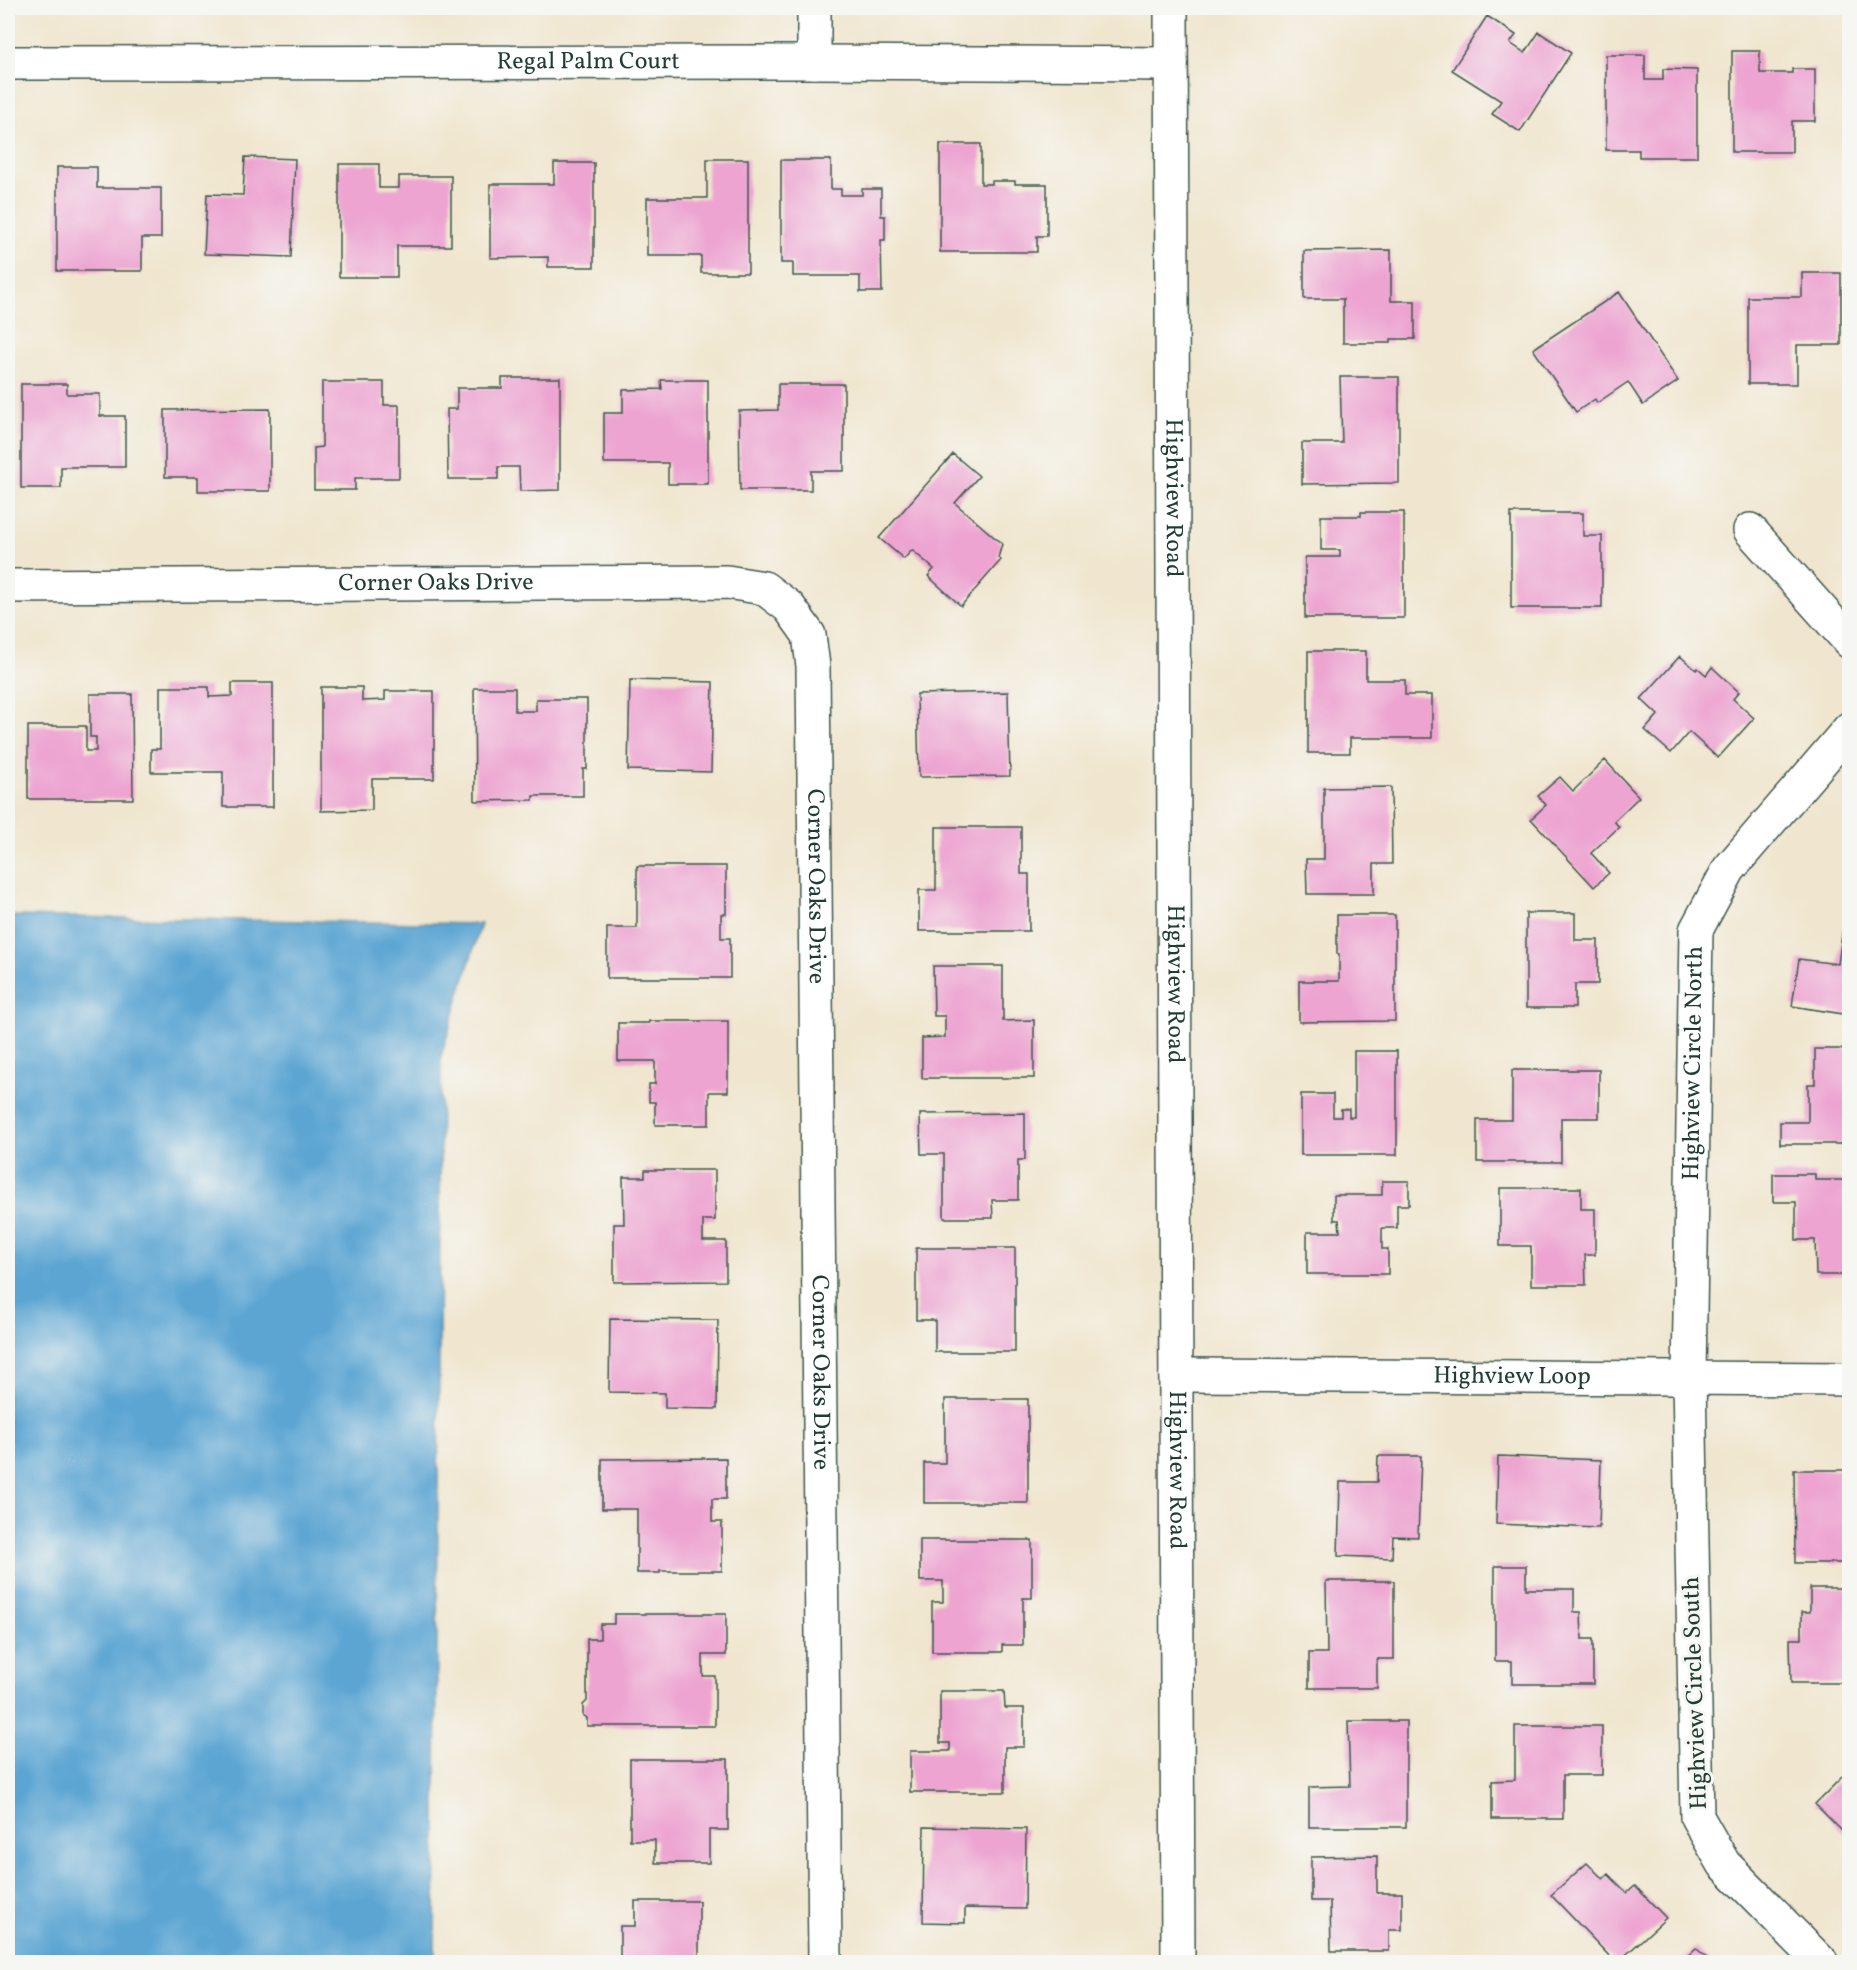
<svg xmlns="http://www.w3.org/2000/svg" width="1857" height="1970" font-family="Vollkorn,serif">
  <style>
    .water { fill: #5ba5d3; stroke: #3d7184; stroke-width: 1.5 }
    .building { fill: #eda4d1 }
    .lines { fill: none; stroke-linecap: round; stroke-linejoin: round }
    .minor-casing { stroke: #3e564b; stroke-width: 36 }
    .tertiary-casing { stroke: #3e564b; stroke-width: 36 }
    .minor { stroke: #fff; stroke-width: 33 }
    .tertiary { stroke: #fff; stroke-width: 33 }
    .labels { text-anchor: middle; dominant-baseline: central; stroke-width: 6; stroke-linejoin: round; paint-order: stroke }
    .street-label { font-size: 24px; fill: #1f3d34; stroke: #f6f6f2 }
  </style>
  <rect width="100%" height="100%" fill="#f6f6f2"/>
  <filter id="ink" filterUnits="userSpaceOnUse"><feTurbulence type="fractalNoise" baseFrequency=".0167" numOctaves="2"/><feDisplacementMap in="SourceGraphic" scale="12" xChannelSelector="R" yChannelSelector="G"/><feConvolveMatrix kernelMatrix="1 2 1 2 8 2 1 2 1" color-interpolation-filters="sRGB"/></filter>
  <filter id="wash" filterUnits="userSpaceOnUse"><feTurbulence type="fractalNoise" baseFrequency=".008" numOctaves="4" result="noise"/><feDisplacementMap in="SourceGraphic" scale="24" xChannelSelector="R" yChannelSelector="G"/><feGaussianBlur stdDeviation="1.35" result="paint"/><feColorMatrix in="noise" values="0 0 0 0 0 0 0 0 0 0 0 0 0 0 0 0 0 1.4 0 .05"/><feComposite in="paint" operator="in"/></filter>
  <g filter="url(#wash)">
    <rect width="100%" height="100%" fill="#f0e6cf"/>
    <!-- water -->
    <path class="water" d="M 8,916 L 481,924 L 441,1056 L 435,1962 L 8,1962 Z"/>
    <g id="blocks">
      <!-- building -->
      <path class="building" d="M 1487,16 L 1516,35 L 1510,43 L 1525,53 L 1539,32 L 1571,53 L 1520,132 L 1492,114 L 1501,101 L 1452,70 Z
        M 1732,51 L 1760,51 L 1760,73 L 1792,73 L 1792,69 L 1815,69 L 1815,121 L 1792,121 L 1792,152 L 1732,152 Z
        M 1606,55 L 1645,55 L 1645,80 L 1663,80 L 1663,69 L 1697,70 L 1697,157 L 1639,157 L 1639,150 L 1606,150 Z
        M 940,144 L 981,144 L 981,184 L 992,184 L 992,181 L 1015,181 L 1015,184 L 1047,184 L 1047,236 L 1037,236 L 1037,252 L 940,252 Z
        M 245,157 L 295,159 L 291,257 L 204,254 L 207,194 L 243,195 Z
        M 707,159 L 748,159 L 748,273 L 701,273 L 701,256 L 647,256 L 647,198 L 707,198 Z
        M 781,160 L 831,160 L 831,189 L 841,189 L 841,195 L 862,195 L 862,189 L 881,189 L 881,216 L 885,216 L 885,240 L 881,240 L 882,292 L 860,292 L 860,276 L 793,276 L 793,263 L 781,263 Z
        M 554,163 L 594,163 L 594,267 L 548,267 L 548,257 L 490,258 L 490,184 L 554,184 Z
        M 339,164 L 379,164 L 379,188 L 399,188 L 399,176 L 451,176 L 451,246 L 397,246 L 397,277 L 339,277 Z
        M 57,167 L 97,167 L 97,188 L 161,188 L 161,238 L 142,238 L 142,271 L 57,271 Z
        M 1391,250 L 1391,301 L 1415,301 L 1415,339 L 1391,339 L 1391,343 L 1343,343 L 1343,299 L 1304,299 L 1304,251 Z
        M 1802,273 L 1841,273 L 1841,345 L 1797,345 L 1797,384 L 1748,384 L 1748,297 L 1802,297 Z
        M 1619,292 L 1678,381 L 1643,405 L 1628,382 L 1597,403 L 1595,399 L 1576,412 L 1533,349 Z
        M 1340,377 L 1399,377 L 1399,483 L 1302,484 L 1302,443 L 1342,443 Z
        M 502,378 L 560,378 L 560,490 L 520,491 L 519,467 L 498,467 L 498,479 L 448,479 L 447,409 L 457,409 L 457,388 L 502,388 Z
        M 661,380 L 708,380 L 708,484 L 668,484 L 668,463 L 604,463 L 604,413 L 623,413 L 623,390 L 662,389 Z
        M 322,382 L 384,382 L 384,405 L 399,405 L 399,478 L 355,478 L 355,490 L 314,490 L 314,448 L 322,447 Z
        M 21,384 L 67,384 L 67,394 L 100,394 L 100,416 L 125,416 L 125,467 L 61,467 L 61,488 L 21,488 Z
        M 778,384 L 844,384 L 844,471 L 811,471 L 811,490 L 740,490 L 739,411 L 778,410 Z
        M 270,409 L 270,491 L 198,491 L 198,477 L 165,477 L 165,410 Z
        M 953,454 L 979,476 L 955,503 L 1002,544 L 998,558 L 1001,560 L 961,606 L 928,576 L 934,569 L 912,550 L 904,559 L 879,538 Z
        M 1361,512 L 1404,512 L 1404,618 L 1305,618 L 1305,557 L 1340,557 L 1340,550 L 1321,550 L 1321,516 L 1361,516 Z
        M 1511,513 L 1583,513 L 1583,536 L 1602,536 L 1602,608 L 1511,608 Z
        M 1308,651 L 1366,651 L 1366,680 L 1405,680 L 1405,695 L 1432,695 L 1432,738 L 1350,738 L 1350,753 L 1308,753 Z
        M 1680,656 L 1696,670 L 1698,668 L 1706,675 L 1712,667 L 1739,692 L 1733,699 L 1754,718 L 1718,758 L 1689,732 L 1671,753 L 1645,730 L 1658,715 L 1641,699 Z
        M 630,680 L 713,682 L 711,772 L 628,770 Z
        M 232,683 L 273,683 L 273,807 L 223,807 L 223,772 L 151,772 L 151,749 L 160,749 L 160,687 L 209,687 L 209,697 L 232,696 Z
        M 321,687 L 362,687 L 362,701 L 385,700 L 385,691 L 434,691 L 434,779 L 372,779 L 372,810 L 321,811 Z
        M 474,688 L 515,688 L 515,711 L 536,711 L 536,699 L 587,699 L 587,769 L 583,769 L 583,796 L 533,796 L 533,800 L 475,801 Z
        M 1008,692 L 1010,776 L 919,777 L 917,694 Z
        M 90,694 L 132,694 L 133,799 L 28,799 L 28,726 L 86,726 L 86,751 L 96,751 L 96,737 L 90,737 Z
        M 1605,760 L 1639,797 L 1614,821 L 1619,827 L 1591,853 L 1609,873 L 1594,887 L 1531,819 L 1546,805 L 1538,796 L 1560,777 L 1573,791 Z
        M 1391,787 L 1392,864 L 1374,864 L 1374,894 L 1307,894 L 1306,859 L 1324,859 L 1324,788 Z
        M 936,827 L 1021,827 L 1021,874 L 1029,874 L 1029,931 L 919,931 L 919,890 L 936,890 Z
        M 637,866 L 726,866 L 726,914 L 721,914 L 721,938 L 730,938 L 730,978 L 607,978 L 607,928 L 637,928 Z
        M 1526,913 L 1575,913 L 1575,940 L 1598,940 L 1598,984 L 1575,984 L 1575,1008 L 1526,1008 Z
        M 1337,915 L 1395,915 L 1395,1021 L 1299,1022 L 1299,981 L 1339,981 L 1339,954 L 1337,954 Z
        M 1844,921 L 1850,921 L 1850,1015 L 1792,1006 L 1799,959 L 1838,964 Z
        M 933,966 L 1003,966 L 1003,1021 L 1034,1020 L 1034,1078 L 922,1078 L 922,1038 L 945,1037 L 945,1016 L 934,1016 Z
        M 649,1021 L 728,1021 L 728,1092 L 709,1092 L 709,1125 L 655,1125 L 655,1102 L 649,1102 L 649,1084 L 655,1084 L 655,1061 L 618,1061 L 618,1023 L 649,1023 Z
        M 1815,1049 L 1850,1049 L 1850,1144 L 1780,1144 L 1780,1122 L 1808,1122 L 1808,1084 L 1815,1084 Z
        M 1354,1051 L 1397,1051 L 1397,1155 L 1301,1155 L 1301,1094 L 1333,1094 L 1333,1117 L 1341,1117 L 1341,1109 L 1349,1109 L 1349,1117 L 1354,1117 Z
        M 1512,1070 L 1599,1070 L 1599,1118 L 1561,1118 L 1561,1162 L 1477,1162 L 1477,1120 L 1512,1120 Z
        M 1025,1113 L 1025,1160 L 1018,1160 L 1018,1200 L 992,1200 L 993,1218 L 944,1218 L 944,1154 L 921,1154 L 920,1114 Z
        M 645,1170 L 715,1170 L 715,1220 L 703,1220 L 703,1241 L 726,1241 L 726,1281 L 614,1282 L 614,1224 L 624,1224 L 623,1177 L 645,1177 Z
        M 1773,1174 L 1815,1174 L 1815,1180 L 1850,1180 L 1850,1275 L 1816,1275 L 1815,1240 L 1796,1240 L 1796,1202 L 1773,1202 Z
        M 1382,1181 L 1409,1181 L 1409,1205 L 1397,1205 L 1397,1228 L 1382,1228 L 1382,1249 L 1388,1249 L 1388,1274 L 1307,1274 L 1307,1232 L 1340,1232 L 1339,1220 L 1334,1220 L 1334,1195 L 1382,1195 Z
        M 1500,1188 L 1581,1188 L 1581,1209 L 1595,1209 L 1595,1255 L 1585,1255 L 1586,1285 L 1531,1285 L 1531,1246 L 1500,1246 Z
        M 916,1248 L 1015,1248 L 1015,1352 L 935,1352 L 935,1320 L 916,1320 Z
        M 610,1319 L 718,1320 L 717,1409 L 665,1408 L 665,1393 L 609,1392 Z
        M 945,1399 L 1028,1399 L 1028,1503 L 924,1503 L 924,1463 L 945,1463 Z
        M 1378,1456 L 1421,1456 L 1418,1537 L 1393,1536 L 1392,1558 L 1338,1556 L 1340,1482 L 1377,1482 Z
        M 1498,1456 L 1601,1460 L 1599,1528 L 1496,1524 Z
        M 726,1458 L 726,1499 L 712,1499 L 712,1522 L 722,1522 L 722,1571 L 660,1571 L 660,1573 L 637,1573 L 637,1509 L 602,1509 L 602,1459 Z
        M 1794,1470 L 1850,1470 L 1850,1563 L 1795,1563 Z
        M 920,1540 L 1032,1540 L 1032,1598 L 1023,1598 L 1023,1645 L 1002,1645 L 1002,1652 L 932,1652 L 932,1602 L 943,1602 L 943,1581 L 920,1581 Z
        M 1495,1566 L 1526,1566 L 1526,1589 L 1574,1589 L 1574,1612 L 1581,1612 L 1582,1639 L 1593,1639 L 1593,1684 L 1512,1684 L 1512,1661 L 1495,1661 Z
        M 1326,1581 L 1394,1581 L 1394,1659 L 1377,1659 L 1377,1688 L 1309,1688 L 1309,1653 L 1327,1653 Z
        M 1810,1588 L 1850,1588 L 1850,1683 L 1791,1683 L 1790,1639 L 1802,1639 L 1802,1612 L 1810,1612 Z
        M 614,1614 L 726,1614 L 726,1655 L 703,1655 L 703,1676 L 715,1676 L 715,1726 L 587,1726 L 587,1718 L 583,1715 L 583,1705 L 587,1701 L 587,1639 L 600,1639 L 600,1624 L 614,1624 Z
        M 940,1691 L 1004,1691 L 1005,1708 L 1024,1708 L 1024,1747 L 1005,1747 L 1005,1792 L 910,1792 L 910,1751 L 950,1751 L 950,1743 L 940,1743 Z
        M 1348,1721 L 1406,1721 L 1406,1827 L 1309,1827 L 1309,1787 L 1350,1786 Z
        M 1515,1726 L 1602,1726 L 1602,1775 L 1563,1775 L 1563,1819 L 1492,1819 L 1492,1781 L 1515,1780 Z
        M 630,1759 L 728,1759 L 728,1830 L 709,1830 L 709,1863 L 655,1863 L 655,1840 L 630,1840 Z
        M 1850,1769 L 1850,1839 L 1815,1804 Z
        M 924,1827 L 1026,1829 L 1025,1909 L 965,1908 L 965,1923 L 923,1922 Z
        M 1377,1856 L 1377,1893 L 1402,1893 L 1402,1930 L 1389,1930 L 1389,1951 L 1331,1951 L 1330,1901 L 1311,1901 L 1311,1857 Z
        M 1587,1863 L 1603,1879 L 1608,1874 L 1627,1893 L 1635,1886 L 1666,1918 L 1618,1962 L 1615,1962 L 1551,1895 Z
        M 635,1901 L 699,1901 L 699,1960 L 729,1960 L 730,1962 L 620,1962 L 620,1926 L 635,1926 Z
        M 1696,1948 L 1711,1962 L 1681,1962 Z"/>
    </g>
  </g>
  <g filter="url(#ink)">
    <use href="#blocks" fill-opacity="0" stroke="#3e564b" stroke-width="1.5"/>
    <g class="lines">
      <defs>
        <g id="minor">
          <path d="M 814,8 L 814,62"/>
          <path id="s1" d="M 8,63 L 814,62 L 1171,64"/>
          <path d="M 1750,530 L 1850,642"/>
          <path id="s2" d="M 8,586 L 727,582 L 764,588 L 789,607 L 809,635 L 813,666 L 825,1962"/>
          <path id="s3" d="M 1176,1375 L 1850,1379"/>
          <path id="s4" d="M 1821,1962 L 1724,1864 L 1697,1817 L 1689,1378 L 1696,930 L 1729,869 L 1850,728"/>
        </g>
        <g id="tertiary">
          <path id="s5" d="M 1171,8 L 1178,1962"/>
        </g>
      </defs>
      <!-- minor casing -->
      <use href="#minor" class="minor-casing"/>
      <!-- tertiary casing -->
      <use href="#tertiary" class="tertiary-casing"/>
      <!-- minor -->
      <use href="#minor" class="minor"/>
      <!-- tertiary -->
      <use href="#tertiary" class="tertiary"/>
    </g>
  </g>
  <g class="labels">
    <!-- street labels -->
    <g class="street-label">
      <text stroke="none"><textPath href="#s1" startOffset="580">Regal Palm Court</textPath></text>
      <text stroke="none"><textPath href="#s5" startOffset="490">Highview Road</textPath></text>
      <text stroke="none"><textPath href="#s2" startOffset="428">Corner Oaks Drive</textPath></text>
      <text stroke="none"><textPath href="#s2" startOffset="1074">Corner Oaks Drive</textPath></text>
      <text stroke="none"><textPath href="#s5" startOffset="976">Highview Road</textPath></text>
      <text stroke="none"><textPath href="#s4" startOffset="946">Highview Circle North</textPath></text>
      <text stroke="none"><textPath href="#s2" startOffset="1560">Corner Oaks Drive</textPath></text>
      <text stroke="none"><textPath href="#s3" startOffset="336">Highview Loop</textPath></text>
      <text stroke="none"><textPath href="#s5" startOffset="1462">Highview Road</textPath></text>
      <text transform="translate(1696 1693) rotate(-92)">Highview Circle South</text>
    </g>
  </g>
  <!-- margin -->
  <rect width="1857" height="1970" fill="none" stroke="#f6f6f2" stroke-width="30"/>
</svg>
